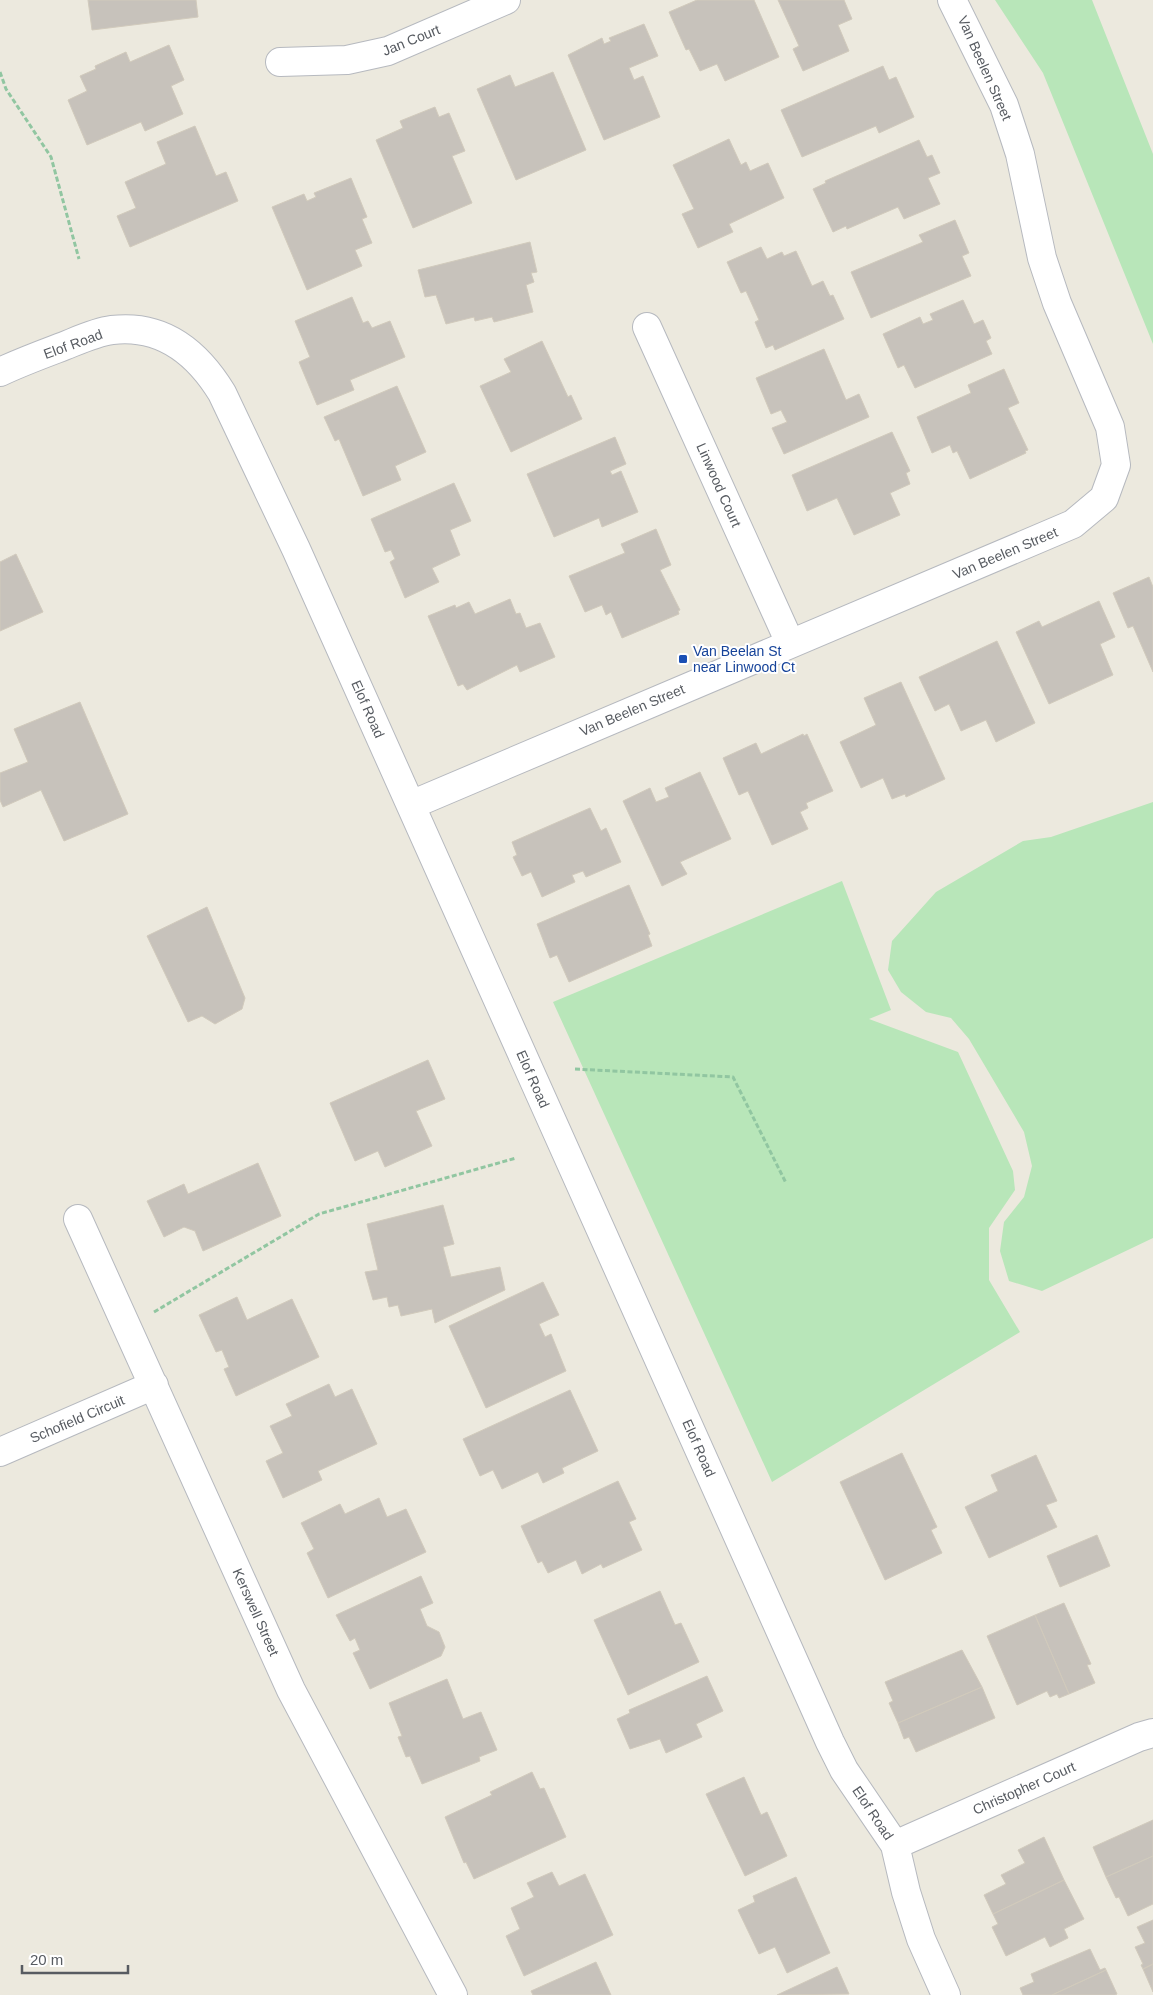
<svg xmlns="http://www.w3.org/2000/svg" width="1153" height="1995" font-family="Arial,sans-serif">
  <style>
    .green { fill: #b8e6b9 }
    .building { fill: #c7c2bb; stroke: #d1cabc }
    .lines { fill: none; stroke-linecap: round; stroke-linejoin: round }
    .minor-casing { stroke: #b6b9bf; stroke-width: 30 }
    .path { stroke: #91c6a1; stroke-width: 3; stroke-dasharray: 5 2.5; stroke-linecap: butt }
    .minor { stroke: #fff; stroke-width: 28 }
    .transit-dot { fill: #1a4fb4; stroke: #fff; stroke-width: 2 }
    .labels { text-anchor: middle; dominant-baseline: central; stroke-width: 4; stroke-linejoin: round; paint-order: stroke }
    .street-label { font-size: 14px; fill: #575b61; stroke: #fff }
    .transit-label { font-size: 14px; fill: #164399; stroke: #fff; text-anchor: start }
  </style>
  <rect width="100%" height="100%" fill="#ece9de"/>
  <!-- green -->
  <path class="green" d="M 995,0 L 1092,0 L 1153,154 L 1153,344 L 1043,73 Z
    M 1153,802 L 1153,1238 L 1042,1291 L 1009,1281 L 1000,1251 L 1004,1222 L 1024,1197 L 1032,1166 L 1024,1132 L 969,1039 L 951,1018 L 926,1012 L 901,992 L 888,970 L 892,941 L 936,892 L 1023,841 L 1051,837 Z
    M 842,881 L 891,1010 L 869,1019 L 958,1052 L 1013,1171 L 1015,1190 L 989,1228 L 989,1280 L 1020,1332 L 772,1482 L 553,1002 Z"/>
  <!-- building -->
  <path class="building" d="M 88,0 L 196,0 L 198,17 L 92,30 Z
    M 697,0 L 754,0 L 779,57 L 725,81 L 717,64 L 700,71 L 689,49 L 686,50 L 669,12 Z
    M 778,0 L 844,0 L 852,19 L 838,25 L 849,51 L 803,71 L 793,49 L 799,46 Z
    M 644,24 L 658,56 L 629,68 L 634,80 L 643,76 L 660,117 L 604,140 L 568,55 L 602,38 L 604,44 L 611,41 L 609,38 Z
    M 169,45 L 184,80 L 171,86 L 183,114 L 145,131 L 141,122 L 87,145 L 68,100 L 87,91 L 80,76 L 96,69 L 95,66 L 126,52 L 130,62 Z
    M 883,66 L 889,80 L 896,77 L 914,117 L 879,133 L 876,126 L 802,157 L 781,110 Z
    M 553,72 L 586,150 L 516,180 L 477,89 L 510,75 L 515,87 Z
    M 435,107 L 439,117 L 449,113 L 465,151 L 452,156 L 472,203 L 413,228 L 376,140 L 403,128 L 400,121 Z
    M 195,126 L 216,176 L 226,172 L 238,201 L 130,247 L 117,216 L 136,208 L 125,182 L 166,164 L 157,142 Z
    M 729,139 L 741,165 L 746,162 L 750,171 L 768,163 L 784,198 L 729,224 L 733,232 L 698,248 L 682,214 L 694,209 L 673,165 Z
    M 919,140 L 927,157 L 932,155 L 940,173 L 928,178 L 940,204 L 904,219 L 898,207 L 847,229 L 846,226 L 833,232 L 813,189 L 826,183 L 825,181 Z
    M 351,178 L 367,217 L 362,219 L 372,243 L 355,250 L 362,266 L 307,290 L 272,207 L 304,194 L 307,201 L 316,197 L 314,193 Z
    M 955,220 L 969,253 L 962,256 L 971,276 L 871,318 L 851,272 L 923,242 L 919,235 Z
    M 530,242 L 537,272 L 531,273 L 534,282 L 526,285 L 533,312 L 494,322 L 492,317 L 475,321 L 474,317 L 446,324 L 436,295 L 425,297 L 418,270 Z
    M 761,247 L 767,259 L 782,252 L 784,256 L 796,251 L 812,286 L 823,281 L 830,296 L 833,295 L 844,319 L 775,350 L 773,345 L 766,348 L 755,322 L 759,320 L 746,291 L 741,293 L 727,262 Z
    M 352,297 L 363,323 L 368,321 L 372,328 L 390,321 L 405,357 L 350,380 L 354,390 L 317,405 L 299,362 L 310,357 L 295,321 Z
    M 963,300 L 974,324 L 983,320 L 991,338 L 986,341 L 992,354 L 915,388 L 904,365 L 898,368 L 883,334 L 920,317 L 923,324 L 933,320 L 930,314 Z
    M 542,341 L 568,397 L 571,395 L 582,419 L 511,452 L 480,386 L 511,372 L 504,359 Z
    M 824,349 L 846,400 L 859,394 L 869,417 L 784,454 L 772,428 L 787,422 L 781,410 L 771,414 L 756,378 Z
    M 1004,369 L 1019,403 L 1008,408 L 1028,450 L 1025,451 L 1026,453 L 970,479 L 957,451 L 953,453 L 950,445 L 932,453 L 917,417 L 971,393 L 968,385 Z
    M 397,386 L 426,452 L 395,466 L 401,480 L 363,496 L 339,439 L 335,441 L 324,417 Z
    M 892,432 L 910,471 L 906,473 L 910,484 L 890,493 L 900,515 L 854,535 L 837,498 L 807,511 L 792,475 Z
    M 615,437 L 626,464 L 610,471 L 612,475 L 621,471 L 638,512 L 602,527 L 599,518 L 554,537 L 527,474 Z
    M 454,483 L 471,521 L 450,530 L 460,555 L 432,568 L 439,582 L 405,598 L 390,562 L 395,559 L 391,550 L 385,552 L 371,519 Z
    M 656,529 L 671,565 L 660,570 L 680,610 L 678,611 L 679,614 L 622,638 L 611,612 L 606,615 L 602,605 L 585,612 L 569,576 L 625,553 L 621,544 Z
    M 16,554 L 43,612 L 0,631 L 0,562 Z
    M 1149,577 L 1153,587 L 1153,672 L 1133,626 L 1128,628 L 1113,593 Z
    M 510,599 L 516,614 L 520,613 L 526,628 L 540,623 L 555,657 L 520,672 L 517,665 L 467,690 L 463,684 L 458,686 L 428,616 L 455,605 L 456,608 L 469,602 L 475,614 Z
    M 1099,601 L 1115,637 L 1100,644 L 1113,675 L 1049,704 L 1016,632 L 1039,621 L 1042,627 Z
    M 997,641 L 1035,723 L 996,742 L 986,720 L 961,731 L 949,704 L 935,711 L 919,677 Z
    M 901,682 L 945,779 L 906,797 L 905,794 L 892,799 L 883,778 L 861,788 L 840,742 L 876,725 L 864,698 Z
    M 80,702 L 128,814 L 64,841 L 41,790 L 3,807 L 0,800 L 0,773 L 28,762 L 14,729 Z
    M 803,734 L 804,736 L 807,734 L 833,791 L 806,803 L 808,808 L 800,812 L 808,829 L 772,845 L 748,791 L 739,795 L 723,758 L 756,743 L 761,754 Z
    M 700,772 L 731,839 L 680,862 L 687,874 L 662,886 L 623,801 L 650,788 L 656,802 L 669,797 L 665,788 Z
    M 590,808 L 601,831 L 606,828 L 621,862 L 586,877 L 583,871 L 572,875 L 575,882 L 542,897 L 531,872 L 522,876 L 513,857 L 517,855 L 512,842 Z
    M 629,885 L 650,934 L 648,935 L 652,946 L 569,982 L 557,955 L 550,958 L 537,924 Z
    M 207,907 L 245,998 L 242,1009 L 215,1024 L 202,1016 L 188,1022 L 147,936 Z
    M 428,1060 L 445,1099 L 416,1111 L 432,1146 L 385,1167 L 378,1151 L 355,1161 L 330,1103 Z
    M 258,1163 L 281,1216 L 203,1251 L 195,1231 L 184,1227 L 164,1237 L 147,1201 L 184,1184 L 188,1194 Z
    M 443,1205 L 454,1244 L 443,1247 L 451,1277 L 500,1267 L 505,1290 L 435,1323 L 432,1309 L 401,1316 L 398,1305 L 389,1307 L 387,1297 L 373,1300 L 365,1272 L 378,1270 L 367,1224 Z
    M 543,1282 L 559,1315 L 539,1324 L 545,1337 L 551,1334 L 566,1371 L 486,1408 L 449,1326 Z
    M 237,1297 L 247,1320 L 292,1299 L 319,1357 L 236,1396 L 224,1369 L 229,1367 L 222,1350 L 216,1352 L 199,1315 Z
    M 329,1384 L 335,1397 L 352,1389 L 377,1444 L 318,1471 L 322,1480 L 283,1498 L 266,1461 L 283,1453 L 270,1426 L 292,1416 L 286,1404 Z
    M 570,1390 L 598,1451 L 562,1468 L 564,1473 L 543,1483 L 538,1472 L 502,1489 L 493,1470 L 480,1476 L 463,1439 Z
    M 902,1453 L 937,1527 L 931,1530 L 942,1553 L 885,1580 L 840,1482 Z
    M 1036,1455 L 1057,1501 L 1046,1505 L 1057,1527 L 989,1558 L 965,1507 L 998,1491 L 991,1475 Z
    M 618,1481 L 636,1519 L 629,1522 L 642,1550 L 603,1568 L 601,1564 L 582,1574 L 576,1560 L 548,1573 L 542,1561 L 538,1563 L 521,1526 Z
    M 379,1498 L 387,1517 L 406,1509 L 426,1552 L 328,1598 L 307,1553 L 314,1549 L 301,1523 L 340,1504 L 345,1514 Z
    M 1097,1535 L 1110,1566 L 1060,1587 L 1047,1556 Z
    M 421,1576 L 433,1603 L 420,1609 L 427,1626 L 439,1632 L 445,1647 L 441,1656 L 370,1689 L 353,1653 L 360,1650 L 355,1638 L 350,1641 L 336,1615 Z
    M 660,1591 L 675,1625 L 681,1623 L 699,1662 L 628,1695 L 594,1620 Z
    M 1064,1603 L 1091,1664 L 1087,1665 L 1095,1683 L 1069,1694 L 1035,1615 Z
    M 1035,1615 L 1069,1694 L 1059,1698 L 1057,1694 L 1050,1697 L 1047,1691 L 1017,1705 L 987,1636 Z
    M 962,1650 L 982,1687 L 898,1723 L 889,1703 L 893,1701 L 885,1682 Z
    M 707,1676 L 723,1711 L 696,1724 L 702,1737 L 666,1753 L 660,1739 L 630,1749 L 617,1719 L 630,1713 L 629,1710 Z
    M 447,1679 L 463,1719 L 481,1712 L 497,1750 L 479,1757 L 480,1761 L 422,1784 L 410,1756 L 406,1757 L 398,1737 L 402,1736 L 389,1703 Z
    M 982,1687 L 995,1718 L 916,1752 L 909,1737 L 904,1739 L 898,1723 Z
    M 532,1772 L 540,1789 L 544,1788 L 566,1837 L 474,1879 L 466,1862 L 464,1863 L 445,1817 L 492,1795 L 490,1792 Z
    M 744,1777 L 761,1815 L 767,1812 L 787,1856 L 745,1876 L 706,1794 Z
    M 1153,1820 L 1153,1856 L 1106,1877 L 1093,1847 Z
    M 1044,1837 L 1064,1880 L 993,1914 L 984,1895 L 1006,1884 L 1001,1875 L 1025,1863 L 1018,1850 Z
    M 1153,1856 L 1153,1904 L 1128,1916 L 1119,1897 L 1116,1898 L 1106,1877 Z
    M 552,1872 L 559,1886 L 585,1874 L 613,1935 L 524,1976 L 506,1936 L 520,1929 L 511,1908 L 534,1897 L 527,1883 Z
    M 796,1877 L 830,1953 L 787,1973 L 775,1947 L 759,1954 L 738,1910 L 755,1902 L 753,1896 Z
    M 1064,1880 L 1084,1919 L 1064,1929 L 1068,1938 L 1050,1947 L 1045,1937 L 1006,1956 L 992,1927 L 998,1924 L 993,1914 Z
    M 1153,1920 L 1153,1964 L 1143,1969 L 1141,1965 L 1143,1964 L 1135,1947 L 1145,1943 L 1137,1927 Z
    M 1090,1949 L 1100,1970 L 1105,1968 L 1106,1970 L 1052,1995 L 1023,1995 L 1020,1988 L 1034,1982 L 1031,1974 Z
    M 596,1962 L 611,1995 L 533,1995 L 531,1991 Z
    M 1153,1964 L 1153,1992 L 1143,1969 Z
    M 837,1967 L 849,1994 L 777,1995 Z
    M 1106,1970 L 1117,1994 L 1115,1995 L 1052,1995 Z"/>
  <g class="lines">
    <defs>
      <path id="minor" d="M 280,62 L 347,60 L 388,51 L 506,0
        M 647,327 L 790,643
        M 0,372 C 21,362 43,354 64,346 C 79,340 96,332 112,330 C 162,324 197,352 222,393 L 296,549 L 830,1742 L 844,1770 L 895,1845 L 906,1892 L 921,1939 L 946,1995
        M 411,805 L 1073,524 L 1104,498 L 1116,465 L 1110,427 L 1057,303 L 1042,258 L 1020,154 L 1004,105 L 952,0
        M 78,1219 L 291,1690 L 453,1995
        M 0,1452 L 154,1385
        M 895,1845 L 1139,1737 L 1153,1733"/>
    </defs>
    <!-- minor casing -->
    <use href="#minor" class="minor-casing"/>
    <!-- path -->
    <path class="path" d="M 0,72 L 6,89 L 51,157 L 79,259
      M 575,1069 L 733,1077 L 786,1183
      M 154,1312 L 319,1214 L 516,1158"/>
    <!-- minor -->
    <use href="#minor" class="minor"/>
  </g>
  <!-- markers -->
  <rect class="transit-dot" x="678" y="654" width="10" height="10" rx="2.5"/>
  <g class="labels">
    <!-- street labels -->
    <g class="street-label">
      <text transform="translate(411 40) rotate(-22)">Jan Court</text>
      <text transform="translate(985 68) rotate(66)">Van Beelen Street</text>
      <text transform="translate(73 344) rotate(-20)">Elof Road</text>
      <text transform="translate(719 485) rotate(66)">Linwood Court</text>
      <text transform="translate(1005 553) rotate(-23)">Van Beelen Street</text>
      <text transform="translate(368 709) rotate(66)">Elof Road</text>
      <text transform="translate(632 710) rotate(-23)">Van Beelen Street</text>
      <text transform="translate(533 1079) rotate(66)">Elof Road</text>
      <text transform="translate(77 1419) rotate(-23)">Schofield Circuit</text>
      <text transform="translate(699 1448) rotate(66)">Elof Road</text>
      <text transform="translate(256 1612) rotate(66)">Kerswell Street</text>
      <text transform="translate(1024 1788) rotate(-24)">Christopher Court</text>
      <text transform="translate(873 1813) rotate(56)">Elof Road</text>
    </g>
    <!-- transit labels -->
    <g class="transit-label">
      <text x="693" y="651">Van Beelan St<tspan x="693" dy="16">near Linwood Ct</tspan></text>
    </g>
  </g>
  <!-- scale -->
  <path d="M22 1965v8h106v-8" fill="none" stroke="#575b61" stroke-width="2.5"/>
  <text x="30" y="1965" font-size="15" fill="#575b61" stroke="#ffffff" stroke-width="4" paint-order="stroke">20 m</text>
</svg>
